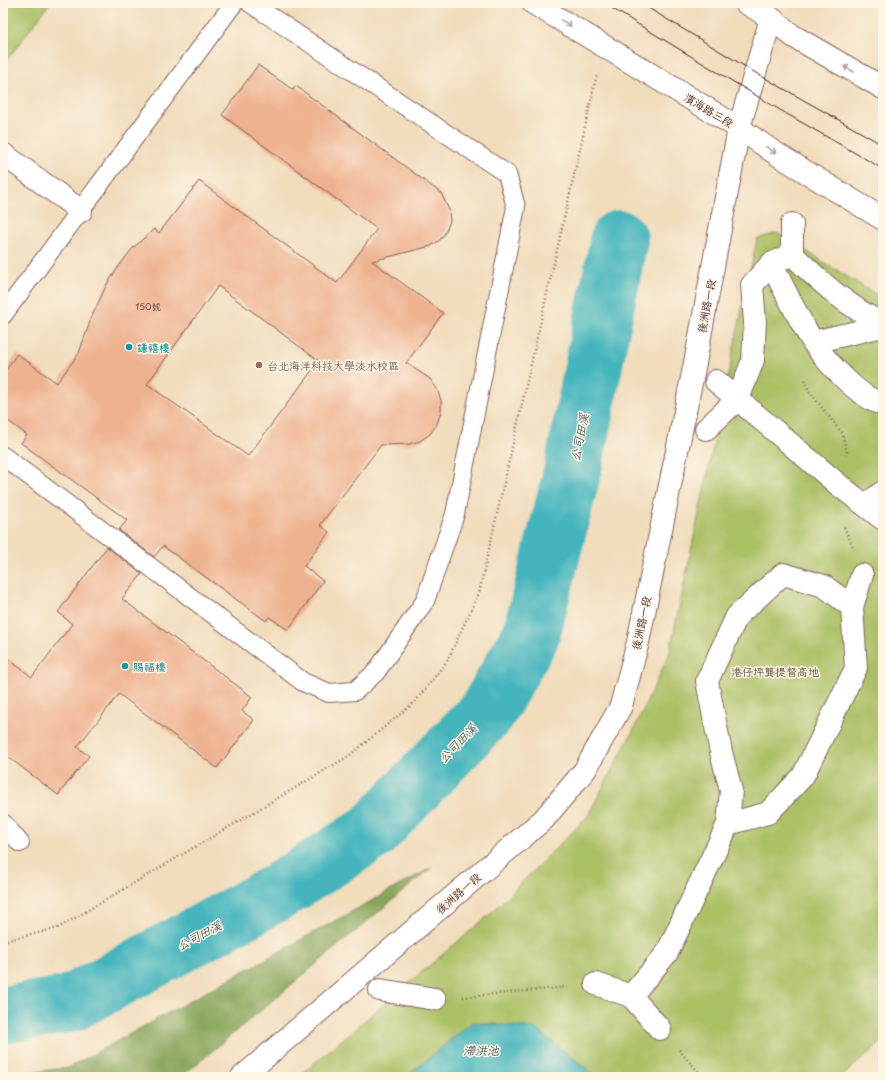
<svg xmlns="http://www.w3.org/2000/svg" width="886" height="1080" font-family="'Playpen Sans','LXGW WenKai TC',sans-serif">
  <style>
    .green { fill: #aac065; stroke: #7a7048 }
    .forest { fill: #87a65a; stroke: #686242 }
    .water { fill: #45b5bd; stroke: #486a74 }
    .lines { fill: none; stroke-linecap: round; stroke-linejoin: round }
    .river { stroke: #45b5bd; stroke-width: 58 }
    .building { fill: #eeb290; fill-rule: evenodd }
    .service-casing { stroke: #84615d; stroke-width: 20 }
    .pedestrian-casing { stroke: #84615d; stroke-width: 24 }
    .minor-casing { stroke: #84615d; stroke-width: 24 }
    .tertiary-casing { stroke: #84615d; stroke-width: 24 }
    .primary-casing { stroke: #84615d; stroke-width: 24 }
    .path { stroke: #84615d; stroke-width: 2.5; stroke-dasharray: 1 3; stroke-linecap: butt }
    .service { stroke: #fff; stroke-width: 18 }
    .pedestrian { stroke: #fff; stroke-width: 22 }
    .minor { stroke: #fff; stroke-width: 22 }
    .tertiary { stroke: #fff; stroke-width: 22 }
    .primary { stroke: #fff; stroke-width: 22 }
    .tram { stroke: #4a1f2b; stroke-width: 1 }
    .oneway { stroke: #ae9aa0 }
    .culture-dot { fill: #0f9aa8; stroke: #fcf5e5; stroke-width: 1.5 }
    .education-dot { fill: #8d6e63; stroke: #fcf5e5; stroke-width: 1.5 }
    .labels { text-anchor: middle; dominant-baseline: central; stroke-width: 3; stroke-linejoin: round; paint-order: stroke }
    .number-label { font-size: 9px; fill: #734444 }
    .street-label { font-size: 11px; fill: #4a1f2b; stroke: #fcf5e5 }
    .culture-label { font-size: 11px; fill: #0d838f; stroke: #fcf5e5; text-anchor: start }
    .education-label { font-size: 11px; fill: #785e54; stroke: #fcf5e5; text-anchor: start }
    .park-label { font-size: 11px; fill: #674f3c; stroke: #fcf5e5 }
    .water-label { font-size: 12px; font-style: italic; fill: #485b65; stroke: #fcf5e5 }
  </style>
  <rect width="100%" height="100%" fill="#fcf5e5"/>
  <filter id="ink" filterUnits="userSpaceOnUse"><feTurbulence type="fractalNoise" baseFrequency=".025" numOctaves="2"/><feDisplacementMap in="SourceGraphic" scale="8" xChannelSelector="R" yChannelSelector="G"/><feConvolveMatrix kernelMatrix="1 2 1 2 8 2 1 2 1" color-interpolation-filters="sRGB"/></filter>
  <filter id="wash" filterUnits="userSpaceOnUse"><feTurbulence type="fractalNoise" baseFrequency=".012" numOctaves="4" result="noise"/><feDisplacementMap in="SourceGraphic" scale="16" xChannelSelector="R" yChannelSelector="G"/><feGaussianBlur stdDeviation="0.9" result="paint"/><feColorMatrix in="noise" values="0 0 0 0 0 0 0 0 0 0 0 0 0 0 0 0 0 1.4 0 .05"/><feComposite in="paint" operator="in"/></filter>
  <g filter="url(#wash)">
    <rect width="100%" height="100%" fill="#f1dcbb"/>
    <!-- green -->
    <path class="green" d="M 3,3 L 50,3 L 3,65 Z
      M 777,233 L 883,299 L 883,1041 L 841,1077 L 298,1077 L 488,916 L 587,817 L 634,729 L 669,655 L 757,239 Z"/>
    <!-- forest -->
    <path class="forest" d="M 431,868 L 181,1077 L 3,1077 L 3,1075 L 68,1068 Z"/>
    <!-- water -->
    <path class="water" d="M 472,1022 L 535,1028 L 597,1077 L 406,1077 Z"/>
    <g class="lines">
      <!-- river -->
      <path class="river" d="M 3,1015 L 70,1004 L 278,892 L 372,832 L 487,712 L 531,635 L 572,473 L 619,239"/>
    </g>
    <g id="blocks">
      <!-- building -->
      <path class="building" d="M 258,65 L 293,90 L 296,86 L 441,193 L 449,210 L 450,221 L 446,231 L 440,240 L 431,246 L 372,261 L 443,313 L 406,363 L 430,379 L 437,389 L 441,400 L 441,412 L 437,424 L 430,434 L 420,441 L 409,444 L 381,445 L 320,525 L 329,532 L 304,566 L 323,581 L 288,630 L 269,617 L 266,621 L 163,546 L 154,557 L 119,530 L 127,520 L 21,443 L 27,435 L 3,417 L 3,374 L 17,354 L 57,383 L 79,353 L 92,316 L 107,284 L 119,266 L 132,249 L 154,229 L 159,233 L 199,181 L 337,283 L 377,229 L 222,115 ZM 218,286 L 319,361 L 248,456 L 147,384 Z
        M 107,547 L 142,574 L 122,599 L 252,697 L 242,711 L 254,720 L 217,768 L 119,694 L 77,747 L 89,756 L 58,795 L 3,753 L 3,655 L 32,677 L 72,624 L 58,612 Z"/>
    </g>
  </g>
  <g filter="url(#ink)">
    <use href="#blocks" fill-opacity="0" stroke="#84615d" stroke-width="1"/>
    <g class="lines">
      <defs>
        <path id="service" d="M 3,315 L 234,3
          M 3,456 L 303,682 L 329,693 L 355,691 L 376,672 L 425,601 L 455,514 L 516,207 L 507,174 L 250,3
          M 3,823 L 20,843"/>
        <path id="pedestrian" d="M 792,224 L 792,254 L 771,264 C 784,288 796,314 810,337 C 822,358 860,399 883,404
          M 792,254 C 819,281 848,307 883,324
          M 813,342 L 883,326
          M 716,381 L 840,486 L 883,519
          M 706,429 L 738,399 L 753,360 L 755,322 L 752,285 L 771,264
          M 865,505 L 883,492
          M 852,607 L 862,575
          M 596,984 L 631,996
          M 380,990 L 435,999
          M 660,1029 L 631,996 L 667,953 L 728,824 L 768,813 L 803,776 L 856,668 L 852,607 L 824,586 L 783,574 L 737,616 L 707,681 L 721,752 L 731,790 L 728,824"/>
        <path id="minor" d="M 3,154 L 81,211"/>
        <path id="tertiary" d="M 771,18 L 793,36 L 883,88
          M 739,128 L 775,153 L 883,219"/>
        <path id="primary" d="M 533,3 L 739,128
          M 242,1077 L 544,819 L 585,770 L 621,706 L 638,642 L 695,363 L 739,128 L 771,18 L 746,3"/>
      </defs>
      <!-- service casing -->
      <use href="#service" class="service-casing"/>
      <!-- pedestrian casing -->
      <use href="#pedestrian" class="pedestrian-casing"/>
      <!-- minor casing -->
      <use href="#minor" class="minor-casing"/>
      <!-- tertiary casing -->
      <use href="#tertiary" class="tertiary-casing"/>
      <!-- primary casing -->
      <use href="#primary" class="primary-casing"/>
      <!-- path -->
      <path class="path" d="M 805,380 L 809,391 L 842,433 L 847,452 L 845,455
        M 844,527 L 854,549
        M 3,941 L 58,928 L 349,756 L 415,702 L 447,661 L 479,593 L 597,74
        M 463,997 L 569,987
        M 679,1050 L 703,1077"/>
      <!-- service -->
      <use href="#service" class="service"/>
      <!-- pedestrian -->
      <use href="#pedestrian" class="pedestrian"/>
      <!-- minor -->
      <use href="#minor" class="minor"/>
      <!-- tertiary -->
      <use href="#tertiary" class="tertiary"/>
      <!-- primary -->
      <use href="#primary" class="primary"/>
      <!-- tram -->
      <path class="tram" d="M 603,3 L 780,110 L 883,169
        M 640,3 L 756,73 L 883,145"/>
    </g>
    <!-- one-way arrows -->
    <defs><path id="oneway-shaft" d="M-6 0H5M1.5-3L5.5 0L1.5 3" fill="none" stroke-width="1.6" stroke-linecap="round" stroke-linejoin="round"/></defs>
    <g class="oneway">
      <use href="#oneway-shaft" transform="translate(566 23) rotate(31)"/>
      <use href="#oneway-shaft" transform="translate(849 69) rotate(-150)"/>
      <use href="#oneway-shaft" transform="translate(771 150) rotate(34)"/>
    </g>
  </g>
  <!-- markers -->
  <g class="culture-dot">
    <circle cx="129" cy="347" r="4"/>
    <circle cx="125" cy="666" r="4"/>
  </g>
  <circle class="education-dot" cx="259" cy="365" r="4"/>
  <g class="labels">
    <!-- number labels -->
    <g class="number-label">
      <text x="148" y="306">150號</text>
    </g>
    <!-- street labels -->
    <g class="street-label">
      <text transform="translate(709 110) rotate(31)">濱海路三段</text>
      <text transform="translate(706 306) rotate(-79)">後洲路一段</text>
      <text transform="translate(641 623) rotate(-78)">後洲路一段</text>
      <text transform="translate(458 893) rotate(-41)">後洲路一段</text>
    </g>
    <!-- culture labels -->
    <g class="culture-label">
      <text x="137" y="347">謙禧樓</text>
      <text x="133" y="666">賜福樓</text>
    </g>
    <!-- education labels -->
    <g class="education-label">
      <text x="267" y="365">台北海洋科技大學淡水校區</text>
    </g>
    <!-- park labels -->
    <g class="park-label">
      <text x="775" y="671">港仔坪龔提督高地</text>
    </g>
    <!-- water labels -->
    <g class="water-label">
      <text transform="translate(579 437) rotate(-79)">公司田溪</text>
      <text transform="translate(457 743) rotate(-46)">公司田溪</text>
      <text transform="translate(199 935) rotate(-28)">公司田溪</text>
      <text x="481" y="1050">滯洪池</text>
    </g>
  </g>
  <!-- margin -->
  <rect width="886" height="1080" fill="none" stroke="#fcf5e5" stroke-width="16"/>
</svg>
